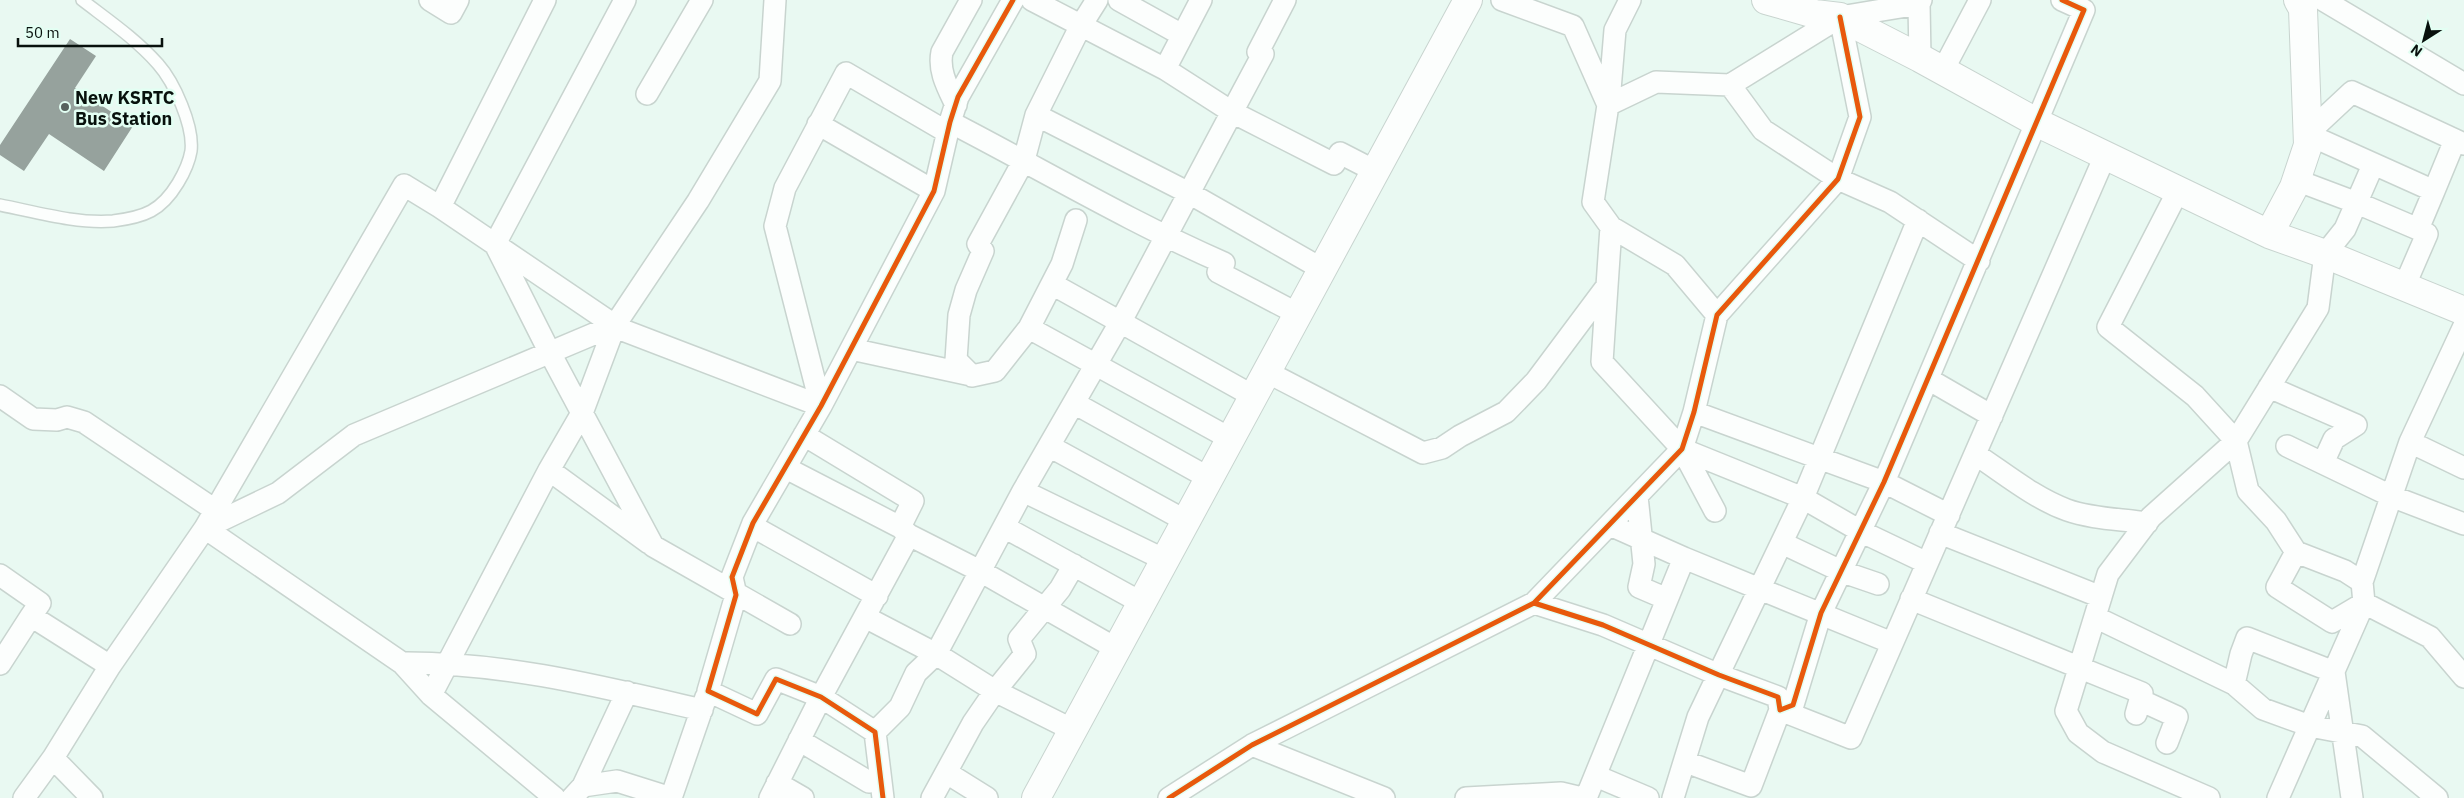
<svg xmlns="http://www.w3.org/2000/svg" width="2464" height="798" font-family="'IBM Plex Sans',sans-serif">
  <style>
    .building { fill: #96a29d }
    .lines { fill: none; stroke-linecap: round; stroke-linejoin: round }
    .lane-casing { stroke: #c8d4cf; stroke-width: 14 }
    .street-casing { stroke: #c8d4cf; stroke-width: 24 }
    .secondary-casing { stroke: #c8d4cf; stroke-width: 30 }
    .lane { stroke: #fcfefd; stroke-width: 11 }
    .street { stroke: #fcfefd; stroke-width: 21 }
    .secondary { stroke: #fcfefd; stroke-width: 28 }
    .cycleway-casing { stroke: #e3fff3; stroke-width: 8 }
    .cycleway { stroke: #e8590c; stroke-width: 5 }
    .poi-dot { fill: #57625d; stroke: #e3fff3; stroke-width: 2 }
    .labels { text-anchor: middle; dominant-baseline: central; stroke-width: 5; stroke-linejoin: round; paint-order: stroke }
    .poi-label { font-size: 18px; font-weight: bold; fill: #08110d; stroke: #e3fff3; text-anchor: start }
  </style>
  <rect width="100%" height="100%" fill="#e9f9f2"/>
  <!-- building -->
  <path class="building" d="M 70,39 L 96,56 L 75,88 L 133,126 L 104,171 L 49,134 L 24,171 L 0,155 L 0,145 Z"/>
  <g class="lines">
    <defs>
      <path id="lane" d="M 0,205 C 36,212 76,224 113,221 C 145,217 161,211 178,183 C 184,173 189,163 191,151 C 194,126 174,82 158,64 C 136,39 108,20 82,0"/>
      <path id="street" d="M 430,0 L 451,13 L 458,0
        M 625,0 L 495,244 L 550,353 L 653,546 L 790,624
        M 1032,0 L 1165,69
        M 1119,0 L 1182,35
        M 1285,0 L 1258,52 L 1263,54 L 1232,112 L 1334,164 L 1340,153 L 1375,171
        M 1502,0 L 1573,26 L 1608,105
        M 2323,0 L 2464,84
        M 1919,4 L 1920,58
        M 1943,70 L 1980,0
        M 1730,85 L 1763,130 L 1838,179 L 1890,202 L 1979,261
        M 647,94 L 702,0
        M 1609,102 L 1615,30 L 1630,0
        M 956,105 C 948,88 938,71 942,52 L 971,0
        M 1036,115 L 1189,193 L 1322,269
        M 950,122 C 1041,169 1130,222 1224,263 L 1218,272 L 1298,314
        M 818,124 L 934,191
        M 2296,180 L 2357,203 L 2418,229
        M 2178,191 L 2108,327 L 2195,396 L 2236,441 L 2248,491 L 2276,521 L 2296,552 L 2345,571 L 2362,582 L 2364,603 L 2278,798
        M 2434,191 L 2455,140
        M 440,207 L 620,329 L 821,406
        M 1076,220 L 1062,264 L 1029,328 L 995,371 L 972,376 L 956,360 L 959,315 L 966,290 L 983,251 L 978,244 L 1024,160 L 1036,115 L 1080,27 L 1097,0
        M 1052,284 L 1253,396
        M 1607,286 L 1602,362 L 1682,449 L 1715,511
        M 2404,287 L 2427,234 L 2418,229 L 2434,191 L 2307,134 L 2352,92 L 2464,144
        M 1717,315 L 1675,265 L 1611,227 L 1593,202 L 1608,105 L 1656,82 L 1730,85 L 1840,17 L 1919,4 L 1921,0
        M 1029,328 L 1231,439
        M 851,349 L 971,375
        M 1267,372 L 1423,453 L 1442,448 L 1460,436 L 1506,412 L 1536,381 L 1607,286 L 1611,227
        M 1928,379 L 1992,416
        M 2269,387 L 2356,425 L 2334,439 L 2323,463
        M 0,396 L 33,419 L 57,420 L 67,417 L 84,422 L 215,510
        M 1074,403 L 1209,478
        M 821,406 L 775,226 L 785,188 L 846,73 L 947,132
        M 1694,412 L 1884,482 L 1949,515
        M 2410,442 L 2464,326
        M 1049,446 L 1186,521
        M 2287,446 L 2391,496 L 2464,524
        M 1682,449 L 1803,498 L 1862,532 L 1927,563
        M 1975,454 C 2004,473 2034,498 2067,510 C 2092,519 2122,519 2147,523
        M 786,468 L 900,527
        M 549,470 L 649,543
        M 1023,491 L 1165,560
        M 1637,496 L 1644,564 L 1639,587 L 1667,599
        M 752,526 L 877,596
        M 1004,527 L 1142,603
        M 205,528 L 278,493 L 354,435 L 615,325
        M 205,528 L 402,663 L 431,695 L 555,798
        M 1940,533 L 2101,597
        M 909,535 L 980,571 L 1117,649
        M 1782,543 L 1843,572 L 1878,584
        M 2296,552 L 2277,587 L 2332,622 L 2364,603 L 2430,637 L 2464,677
        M 1684,558 L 1892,643
        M 0,575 L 40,603 L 31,616
        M 2362,582 L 2410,442 L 2464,468
        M 1911,599 L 2142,693 L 2136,714
        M 1534,603 L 1603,625 L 1719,675 L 1778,697 L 1780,710 L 1793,705 L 1821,613 L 1884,482 L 2084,10 L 2062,0
        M 865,617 L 936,654 L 995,691 L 1073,730
        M 2095,617 L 2234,684 L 2263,709 L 2310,726 L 2362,736 L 2437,798
        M 402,663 C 504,662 603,687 702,710
        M 0,664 L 31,616 L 110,666
        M 2234,684 L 2241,654 L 2247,638 L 2334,672 L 2352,798
        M 431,695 L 549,470 L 582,413 L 615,325 L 698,201 L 770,81 L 775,0
        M 2140,700 L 2177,717 L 2167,743
        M 875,732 L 900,707 L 916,673 L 936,654 L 1023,491 L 1121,321 L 1232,112 L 1165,69 L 1201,0
        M 799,740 L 869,782
        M 1252,745 L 1384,798
        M 1686,762 L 1751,786 L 1780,710 L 1851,738 L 2105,156
        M 947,773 L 987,798
        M 1596,776 L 1648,798
        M 777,783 L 803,798
        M 583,786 L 627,692
        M 24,798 L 53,758
        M 92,798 L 53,758 L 110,666 L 205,528 L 404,185 L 440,207 L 545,0
        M 572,798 L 583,786 L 617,781 L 671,798
        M 671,798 L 706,697
        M 770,798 L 821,697 L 909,535 L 900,527 L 913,501 L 804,435
        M 883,798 L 875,732 L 821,697 L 776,679 L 757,714 L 708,691 L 736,595 L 732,577 L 753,523 L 821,406 L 934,191 L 950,122 L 958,97 L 1013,0
        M 932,798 L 973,723 L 995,691 L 1025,654 L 1019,639 L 1060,589 L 1074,565
        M 1169,798 L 1252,745 L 1534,603 L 1682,449 L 1694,412 L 1717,315 L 1838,179 L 1860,117 L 1840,17
        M 1466,798 L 1561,793 L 1582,798
        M 1586,798 L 1684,558 L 1610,525
        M 1673,798 L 1698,717 L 1803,498 L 1918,220
        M 2209,798 L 2103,752 L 2078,733 L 2066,711 L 2108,574 L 2151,517 L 2236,441 L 2318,308 L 2325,254 L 2345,229 L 2373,165"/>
      <path id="secondary" d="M 1766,0 L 1815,14 L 1840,17 L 1920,58 L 2038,123 L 2269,234 L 2325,254 L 2464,311
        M 2269,234 L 2294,187 L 2308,145 L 2303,9 L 2298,0
        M 1036,798 L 1468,0"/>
    </defs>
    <!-- lane casing -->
    <use href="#lane" class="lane-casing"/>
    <!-- street casing -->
    <use href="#street" class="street-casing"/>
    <!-- secondary casing -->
    <use href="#secondary" class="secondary-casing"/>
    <!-- lane -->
    <use href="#lane" class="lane"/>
    <!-- street -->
    <use href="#street" class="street"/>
    <!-- secondary -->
    <use href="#secondary" class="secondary"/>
    <defs>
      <path id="cycleway" d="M 1534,603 L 1603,625 L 1719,675 L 1778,697 L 1780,710 L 1793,705 L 1821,613 L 1884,482 L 2084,10 L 2062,0
        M 883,798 L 875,732 L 821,697 L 776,679 L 757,714 L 708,691 L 736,595 L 732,577 L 753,523 L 821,406 L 934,191 L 950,122 L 958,97 L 1013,0
        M 1169,798 L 1252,745 L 1534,603 L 1682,449 L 1694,412 L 1717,315 L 1838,179 L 1860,117 L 1840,17"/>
    </defs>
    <!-- cycleway casing -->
    <use href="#cycleway" class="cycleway-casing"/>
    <!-- cycleway -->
    <use href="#cycleway" class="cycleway"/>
  </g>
  <!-- markers -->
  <circle class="poi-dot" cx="65" cy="107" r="5"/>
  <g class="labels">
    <!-- poi labels -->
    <g class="poi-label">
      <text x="75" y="97">New KSRTC<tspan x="75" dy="21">Bus Station</tspan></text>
    </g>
  </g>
  <!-- north arrow -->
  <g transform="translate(2424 40) rotate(216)" stroke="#e3fff3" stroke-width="4" paint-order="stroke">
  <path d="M0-4L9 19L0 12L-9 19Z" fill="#08110d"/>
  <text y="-8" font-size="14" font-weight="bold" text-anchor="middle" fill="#08110d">N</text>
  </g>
  <!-- scale -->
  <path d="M18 38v8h144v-8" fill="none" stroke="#08110d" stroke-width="2.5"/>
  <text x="25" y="38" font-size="15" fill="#08110d" stroke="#e3fff3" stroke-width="4" paint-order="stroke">50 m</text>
</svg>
